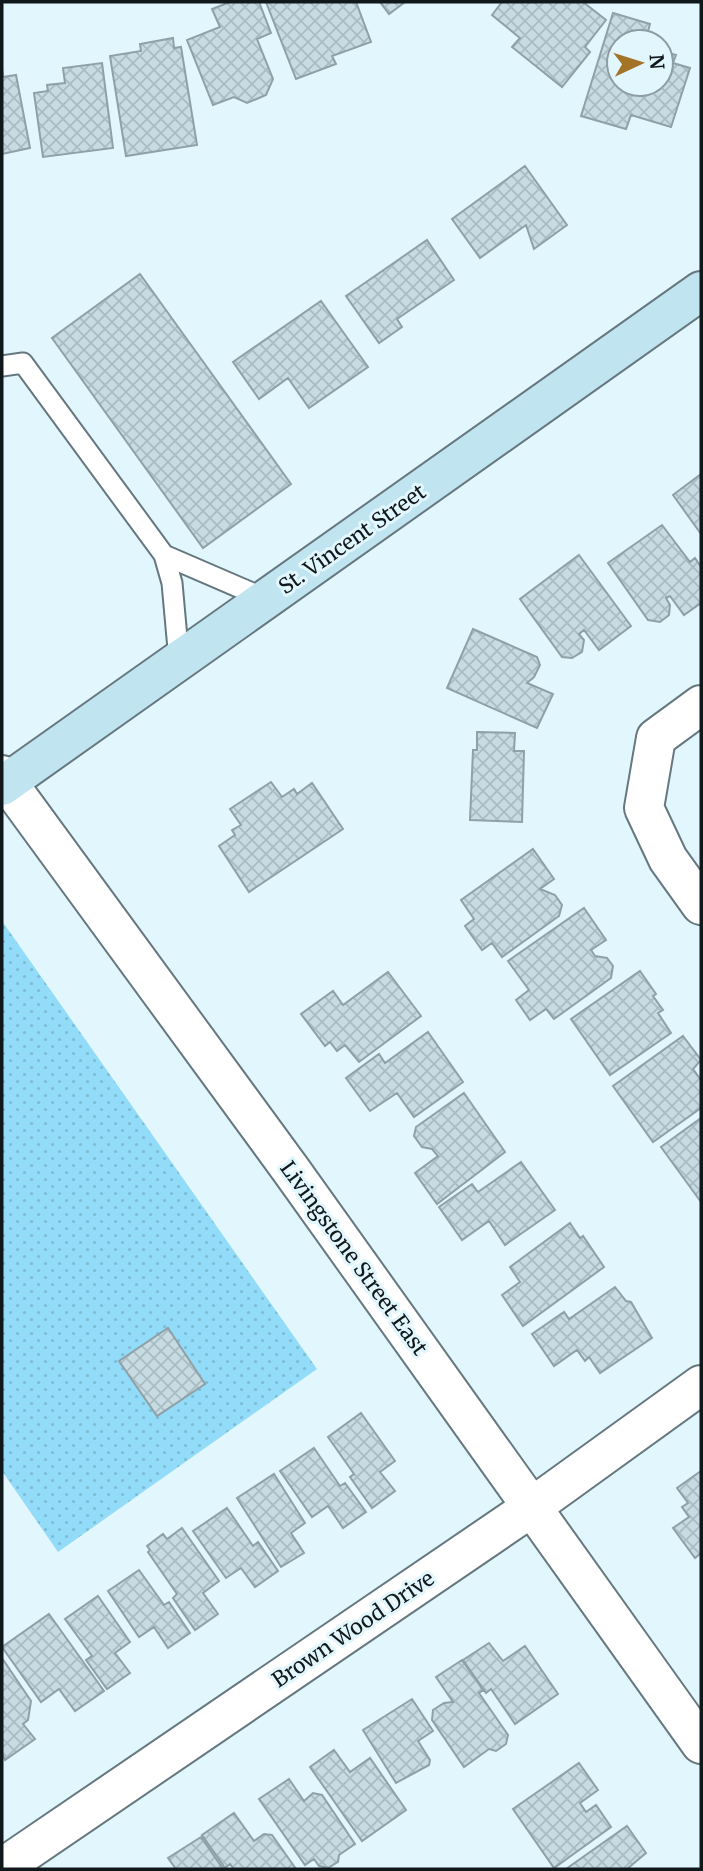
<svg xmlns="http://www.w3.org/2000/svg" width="703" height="1871" font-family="Merriweather,serif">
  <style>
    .grass { fill: url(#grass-dots) }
    .building { fill: url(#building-cross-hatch); stroke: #8ea0a8; stroke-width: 2 }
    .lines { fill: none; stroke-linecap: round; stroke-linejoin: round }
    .service-casing { stroke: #66777f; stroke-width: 23 }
    .minor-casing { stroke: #66777f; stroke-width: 42 }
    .tertiary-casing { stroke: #66777f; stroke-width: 42 }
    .secondary-casing { stroke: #66777f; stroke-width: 42 }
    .service { stroke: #fff; stroke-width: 19 }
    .minor { stroke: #fff; stroke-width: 38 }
    .tertiary { stroke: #fff; stroke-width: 38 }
    .secondary { stroke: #c0e4f0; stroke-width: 38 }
    .labels { text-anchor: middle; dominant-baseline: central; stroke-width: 6; stroke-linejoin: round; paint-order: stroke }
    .street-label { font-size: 21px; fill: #11181b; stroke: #e2f6fe }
  </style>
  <defs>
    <pattern id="grass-dots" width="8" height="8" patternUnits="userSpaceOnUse" patternTransform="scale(1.75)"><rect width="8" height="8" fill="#93dcf9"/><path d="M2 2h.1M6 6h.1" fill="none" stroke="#7ebcd5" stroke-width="1.8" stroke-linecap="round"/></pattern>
    <pattern id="building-cross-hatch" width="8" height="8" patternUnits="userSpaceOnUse" patternTransform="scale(1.75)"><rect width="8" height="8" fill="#c7dbe3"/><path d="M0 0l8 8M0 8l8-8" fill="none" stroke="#aabbc2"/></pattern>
  </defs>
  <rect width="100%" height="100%" fill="#e2f6fe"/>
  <!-- grass -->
  <path class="grass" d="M 2,921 L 317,1369 L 58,1552 L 2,1471 Z"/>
  <!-- building -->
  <path class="building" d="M 230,2 L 259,2 L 271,33 L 257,39 L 273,79 L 266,95 L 247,103 L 234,97 L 213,105 L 187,40 L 220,27 L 212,9 Z
    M 266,2 L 356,2 L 371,42 L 332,56 L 336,64 L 296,79 Z
    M 380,2 L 405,2 L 389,14 Z
    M 502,2 L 583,2 L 606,20 L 585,47 L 590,52 L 562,87 L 512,47 L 520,38 L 492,15 Z
    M 613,13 L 650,24 L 645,42 L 619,42 L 619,84 L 661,84 L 661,51 L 676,55 L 673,63 L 690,68 L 671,127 L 631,115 L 626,129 L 581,116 Z
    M 173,38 L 174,48 L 181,47 L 197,145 L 126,156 L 110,56 L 141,51 L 140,44 Z
    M 102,63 L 113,148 L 43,157 L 34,93 L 48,91 L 47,85 L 65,83 L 63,68 Z
    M 2,69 L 3,77 L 16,75 L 30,148 L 2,154 Z
    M 525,166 L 567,225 L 534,249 L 526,225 L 480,258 L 452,219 Z
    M 427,240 L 454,280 L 397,319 L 402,327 L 379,343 L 346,296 Z
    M 140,274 L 291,484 L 203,548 L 52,338 Z
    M 321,301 L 368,367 L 309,408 L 288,378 L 259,399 L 233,362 Z
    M 701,474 L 701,534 L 673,495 Z
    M 662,525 L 690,562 L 695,558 L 701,567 L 701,603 L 684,615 L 670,596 L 666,598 L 670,605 L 669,615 L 660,622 L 648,620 L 608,563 Z
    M 579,555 L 631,626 L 599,650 L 584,630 L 579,634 L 584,640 L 582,652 L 572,658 L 562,657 L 520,599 Z
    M 473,629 L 537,657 L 540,665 L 534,677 L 527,683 L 553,694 L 537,728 L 447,688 Z
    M 477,732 L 515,733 L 514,751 L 524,751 L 522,822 L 470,820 L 473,750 L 477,750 Z
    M 271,782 L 282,797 L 294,789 L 297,794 L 312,783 L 343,829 L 249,892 L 219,846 L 235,835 L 232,830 L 241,825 L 230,809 Z
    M 533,849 L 554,879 L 540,889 L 555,895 L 562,905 L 559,916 L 502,957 L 492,943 L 482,950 L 465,926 L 474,919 L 461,900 Z
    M 584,908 L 606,940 L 591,950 L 595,956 L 607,958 L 613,966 L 611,978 L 554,1019 L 546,1009 L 530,1020 L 516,1000 L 529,990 L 508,961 Z
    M 640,971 L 656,994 L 653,996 L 663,1010 L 658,1013 L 671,1033 L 610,1075 L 571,1019 Z
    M 388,972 L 421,1016 L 359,1062 L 345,1045 L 337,1051 L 330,1042 L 325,1046 L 301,1014 L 333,991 L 343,1005 Z
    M 428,1032 L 463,1082 L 414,1117 L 397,1093 L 370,1111 L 346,1078 L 379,1054 L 385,1063 Z
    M 683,1036 L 701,1060 L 693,1069 L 701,1080 L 701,1108 L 653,1142 L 613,1086 Z
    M 464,1093 L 505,1152 L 437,1204 L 415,1173 L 438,1156 L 432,1149 L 422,1147 L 414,1136 L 416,1127 Z
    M 701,1118 L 701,1202 L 661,1147 Z
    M 521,1162 L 555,1210 L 505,1245 L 489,1221 L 462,1240 L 439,1207 L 472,1184 L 478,1192 Z
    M 570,1223 L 580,1238 L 583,1236 L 604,1267 L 523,1326 L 502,1295 L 520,1282 L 510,1267 Z
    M 615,1287 L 626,1301 L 631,1302 L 652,1338 L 600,1373 L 589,1357 L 585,1361 L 577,1350 L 554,1366 L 532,1334 L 564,1312 L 569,1319 Z
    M 168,1328 L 205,1384 L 157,1416 L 119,1361 Z
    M 361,1413 L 395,1461 L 380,1472 L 395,1491 L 372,1508 L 350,1477 L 354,1474 L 328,1437 Z
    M 314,1448 L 340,1486 L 345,1483 L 366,1512 L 343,1528 L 328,1506 L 312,1517 L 280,1471 Z
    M 701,1471 L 701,1553 L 695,1558 L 673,1528 L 689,1517 L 682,1507 L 688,1503 L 677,1488 Z
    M 274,1474 L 305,1523 L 291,1533 L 304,1553 L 281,1567 L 237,1498 Z
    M 227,1508 L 253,1546 L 258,1542 L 278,1571 L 255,1587 L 241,1568 L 226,1578 L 193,1531 Z
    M 182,1528 L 219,1581 L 203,1593 L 218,1614 L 195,1630 L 173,1598 L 177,1594 L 148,1552 L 150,1550 L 147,1546 L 163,1534 L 167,1539 Z
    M 139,1570 L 164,1605 L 169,1602 L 190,1633 L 168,1648 L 154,1627 L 139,1637 L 108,1591 Z
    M 98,1596 L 130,1642 L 115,1653 L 130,1673 L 107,1689 L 86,1660 L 92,1656 L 65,1619 Z
    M 49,1614 L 104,1691 L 75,1711 L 59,1689 L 41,1702 L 2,1647 Z
    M 489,1643 L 503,1661 L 525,1646 L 558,1694 L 515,1724 L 491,1689 L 486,1693 L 463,1660 Z
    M 2,1658 L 31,1701 L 28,1720 L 23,1724 L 35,1739 L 5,1760 L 2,1754 Z
    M 462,1660 L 483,1690 L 479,1693 L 508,1735 L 506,1744 L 496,1751 L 489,1749 L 464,1767 L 432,1720 L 433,1710 L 444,1703 L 453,1702 L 436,1677 Z
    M 412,1699 L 433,1731 L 418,1741 L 430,1760 L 429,1765 L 396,1783 L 363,1730 Z
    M 334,1750 L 350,1772 L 370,1758 L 406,1810 L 362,1841 L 310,1767 Z
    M 579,1763 L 598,1790 L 580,1803 L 586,1812 L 596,1805 L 611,1827 L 554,1868 L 513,1809 Z
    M 289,1779 L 304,1801 L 313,1793 L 322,1795 L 355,1844 L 339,1855 L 338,1862 L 328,1868 L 319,1866 L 314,1859 L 305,1865 L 259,1799 Z
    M 234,1813 L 254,1841 L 264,1834 L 272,1835 L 296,1869 L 234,1869 L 230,1864 L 225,1868 L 202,1835 Z
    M 627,1826 L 646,1853 L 627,1869 L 566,1869 Z
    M 201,1837 L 223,1869 L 176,1869 L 168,1858 Z"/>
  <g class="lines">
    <defs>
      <path id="service" d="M 2,366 L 23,363 L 164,555 L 172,583 L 179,660
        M 164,555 L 266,599"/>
      <path id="minor" d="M 701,705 L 656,738 L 644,808 L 668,859 L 701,905
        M 2,1868 L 532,1507 L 701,1385"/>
      <path id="tertiary" d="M 2,775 L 291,1170 L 701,1744"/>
      <path id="secondary" d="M 2,786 L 701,291"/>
    </defs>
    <!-- service casing -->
    <use href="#service" class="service-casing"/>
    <!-- minor casing -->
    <use href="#minor" class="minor-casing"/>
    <!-- tertiary casing -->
    <use href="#tertiary" class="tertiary-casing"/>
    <!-- secondary casing -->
    <use href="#secondary" class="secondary-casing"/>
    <!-- service -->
    <use href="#service" class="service"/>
    <!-- minor -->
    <use href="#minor" class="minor"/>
    <!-- tertiary -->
    <use href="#tertiary" class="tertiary"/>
    <!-- secondary -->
    <use href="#secondary" class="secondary"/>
  </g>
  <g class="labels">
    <!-- street labels -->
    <g class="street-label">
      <text transform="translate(352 539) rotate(-35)">St. Vincent Street</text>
      <text transform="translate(354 1258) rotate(54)">Livingstone Street East</text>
      <text transform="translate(353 1629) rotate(-34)">Brown Wood Drive</text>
    </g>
  </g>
  <!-- border -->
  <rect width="703" height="1871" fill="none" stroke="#11181b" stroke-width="7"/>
  <!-- north arrow -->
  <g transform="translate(640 63) rotate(86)"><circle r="33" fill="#e2f6fe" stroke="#8e9da3" stroke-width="2"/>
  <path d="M0-5L12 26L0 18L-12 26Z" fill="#a37428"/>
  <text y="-10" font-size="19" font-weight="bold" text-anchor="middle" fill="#11181b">N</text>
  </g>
</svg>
